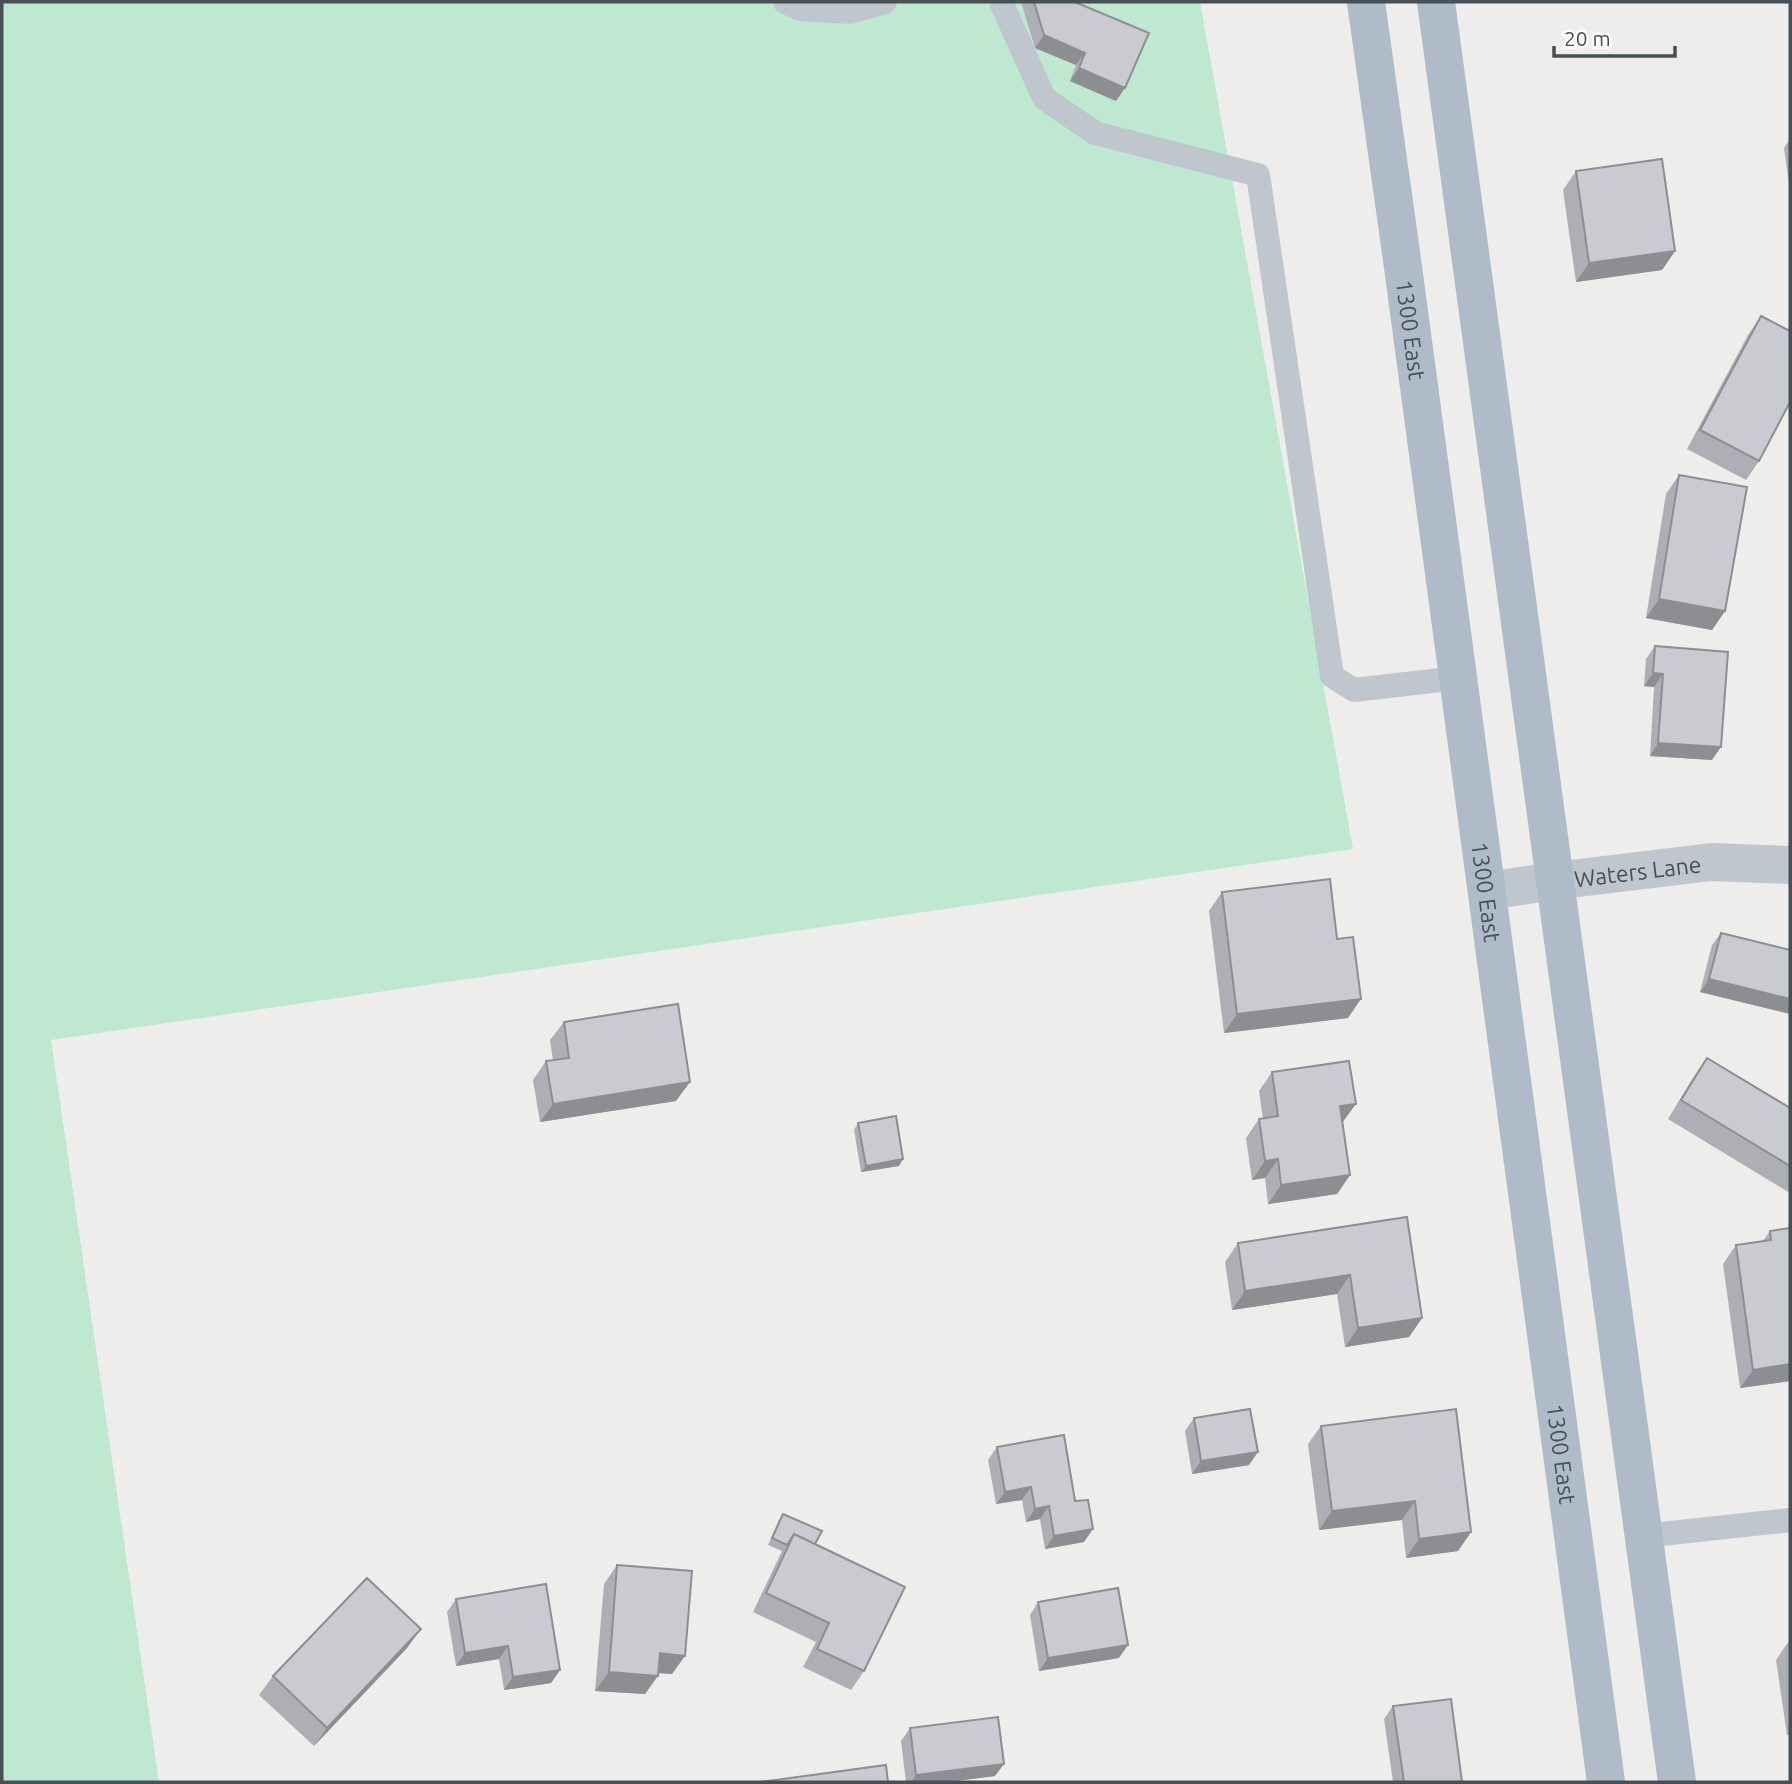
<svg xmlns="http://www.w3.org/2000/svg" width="1792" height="1784" font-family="Ubuntu,sans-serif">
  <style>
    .green { fill: #bfe8d0 }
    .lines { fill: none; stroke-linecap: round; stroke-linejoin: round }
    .lane { stroke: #bfc6cd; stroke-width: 24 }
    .street { stroke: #bfc6cd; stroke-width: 38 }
    .primary { stroke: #afbbc8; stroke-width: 38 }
    .wall { fill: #aeafb4 }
    .shaded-wall { fill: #8d8e92 }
    .building { fill: #cacbd1; stroke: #8d8e92; stroke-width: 2 }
    .labels { text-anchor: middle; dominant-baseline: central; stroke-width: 5; stroke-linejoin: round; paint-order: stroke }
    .street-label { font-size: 23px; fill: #474f57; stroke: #fff }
  </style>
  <rect width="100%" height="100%" fill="#efecec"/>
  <!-- green -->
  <path class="green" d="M 2,2 L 1200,2 L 1353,849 L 51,1040 L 159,1782 L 2,1782 Z"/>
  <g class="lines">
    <!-- lane -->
    <path class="lane" d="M 785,2 L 800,9 L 850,12 L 885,2
      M 1001,2 L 1044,98 L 1095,133 L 1258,175 L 1332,676 L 1354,690 L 1458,678
      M 1643,1536 L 1790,1520"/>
    <!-- street -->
    <path class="street" id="s1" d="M 1487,891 L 1554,881 L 1711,862 L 1790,865"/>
    <!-- primary -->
    <g class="primary">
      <path id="s2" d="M 1366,2 L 1403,267 L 1606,1782"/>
      <path d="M 1436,2 L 1677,1782"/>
    </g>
  </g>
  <!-- wall -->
  <path class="wall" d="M 1021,2 L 1075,2 L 1116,101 L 1070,81 L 1076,65 L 1035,48 Z
    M 1790,139 L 1790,191 L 1784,148 Z
    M 1576,171 L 1675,251 L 1662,270 L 1576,282 L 1563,190 Z
    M 1761,316 L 1759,461 L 1746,480 L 1687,449 L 1748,335 Z
    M 1679,475 L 1725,611 L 1712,630 L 1646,618 L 1666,494 Z
    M 1655,646 L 1712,760 L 1650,756 L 1654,687 L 1644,686 L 1646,659 Z
    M 1222,892 L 1348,1018 L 1224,1033 L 1209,911 Z
    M 1721,933 L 1790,950 L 1790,1014 L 1700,992 L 1712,945 Z
    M 564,1022 L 676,1101 L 540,1122 L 533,1080 L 546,1061 L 553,1060 L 550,1040 Z
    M 1707,1058 L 1790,1107 L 1790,1193 L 1668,1119 L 1694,1076 Z
    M 1272,1072 L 1343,1123 L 1350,1175 L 1337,1194 L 1268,1204 L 1265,1178 L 1252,1180 L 1246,1138 L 1259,1119 L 1263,1119 L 1259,1091 Z
    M 858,1123 L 899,1166 L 861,1172 L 854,1130 Z
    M 1407,1217 L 1422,1318 L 1409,1337 L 1345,1347 L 1337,1294 L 1232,1310 L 1225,1262 L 1238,1243 Z
    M 1770,1231 L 1790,1381 L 1740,1388 L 1723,1264 L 1736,1245 L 1763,1241 Z
    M 1194,1418 L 1249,1465 L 1192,1474 L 1185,1431 Z
    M 1321,1426 L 1471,1532 L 1458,1551 L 1406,1558 L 1402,1520 L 1319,1530 L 1308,1444 Z
    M 997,1447 L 1075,1501 L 1084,1542 L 1045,1549 L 1040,1519 L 1026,1522 L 1022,1500 L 996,1504 L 988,1460 Z
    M 783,1514 L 815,1544 L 864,1671 L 851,1690 L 803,1667 L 816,1642 L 753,1612 L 782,1551 L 768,1545 L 779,1520 Z
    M 617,1565 L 672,1674 L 658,1673 L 645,1694 L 595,1691 L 604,1584 Z
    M 456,1599 L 560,1670 L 551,1683 L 504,1690 L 499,1659 L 456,1666 L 447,1612 Z
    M 1038,1602 L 1119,1658 L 1039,1671 L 1030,1615 Z
    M 1789,1641 L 1790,1641 L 1790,1735 L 1787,1735 L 1776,1660 Z
    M 407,1648 L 314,1746 L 259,1695 L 273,1676 Z
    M 1393,1706 L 1462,1782 L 1393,1782 L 1384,1719 Z
    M 910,1728 L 995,1776 L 948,1782 L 906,1782 L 901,1741 Z"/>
  <!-- shaded-wall -->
  <path class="shaded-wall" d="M 1044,35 L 1085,53 L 1076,65 L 1035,48 Z
    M 1079,68 L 1125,88 L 1116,101 L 1070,81 Z
    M 1675,251 L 1662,270 L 1576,282 L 1589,263 Z
    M 1659,599 L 1725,611 L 1712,630 L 1646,618 Z
    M 1653,673 L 1663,674 L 1654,687 L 1644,686 Z
    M 1658,743 L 1721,747 L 1712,760 L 1650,756 Z
    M 1709,979 L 1790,999 L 1790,1014 L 1700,992 Z
    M 1361,999 L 1348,1018 L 1224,1033 L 1237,1014 Z
    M 690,1082 L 676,1101 L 540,1122 L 553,1104 Z
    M 1356,1104 L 1342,1123 L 1340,1106 Z
    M 903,1159 L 899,1166 L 861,1172 L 866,1166 Z
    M 1278,1159 L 1265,1178 L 1252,1180 L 1265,1161 Z
    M 1350,1175 L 1337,1194 L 1268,1204 L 1281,1185 Z
    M 1350,1275 L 1337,1294 L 1232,1310 L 1245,1291 Z
    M 1422,1318 L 1409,1337 L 1345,1347 L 1358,1328 Z
    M 1790,1364 L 1790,1381 L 1740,1388 L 1753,1370 Z
    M 1258,1452 L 1249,1465 L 1192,1474 L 1201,1461 Z
    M 1031,1487 L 1022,1500 L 996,1504 L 1005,1492 Z
    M 1415,1501 L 1402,1520 L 1319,1530 L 1332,1511 Z
    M 1049,1506 L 1040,1519 L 1026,1522 L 1035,1509 Z
    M 1093,1529 L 1084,1542 L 1045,1549 L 1054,1536 Z
    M 1471,1532 L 1458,1551 L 1406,1558 L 1419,1539 Z
    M 421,1629 L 407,1648 L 314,1746 L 327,1728 Z
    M 1128,1645 L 1119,1658 L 1039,1671 L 1048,1658 Z
    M 508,1646 L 499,1659 L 456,1666 L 465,1653 Z
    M 660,1653 L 685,1656 L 672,1674 L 646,1672 Z
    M 560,1670 L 551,1683 L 504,1690 L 513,1677 Z
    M 609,1672 L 658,1676 L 645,1694 L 595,1691 Z
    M 1004,1764 L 995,1776 L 948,1782 L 911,1782 L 916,1775 Z"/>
  <!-- building -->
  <path class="building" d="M 1034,2 L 1075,2 L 1149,33 L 1125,88 L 1079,68 L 1085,53 L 1044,35 Z
    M 1662,159 L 1675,251 L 1589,263 L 1576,171 Z
    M 1761,316 L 1790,331 L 1790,402 L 1759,461 L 1700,430 Z
    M 1679,475 L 1747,487 L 1725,611 L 1659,599 Z
    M 1655,646 L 1728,652 L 1721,747 L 1658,743 L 1663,674 L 1653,673 Z
    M 1330,879 L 1337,939 L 1353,937 L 1361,999 L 1237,1014 L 1222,892 Z
    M 1721,933 L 1790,950 L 1790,999 L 1709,979 Z
    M 678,1004 L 690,1082 L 553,1104 L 546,1061 L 569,1058 L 564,1022 Z
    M 1707,1058 L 1790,1108 L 1790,1166 L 1681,1100 Z
    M 1349,1061 L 1356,1104 L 1340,1106 L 1350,1175 L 1281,1185 L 1278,1159 L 1265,1161 L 1259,1119 L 1278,1116 L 1272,1072 Z
    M 896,1116 L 903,1159 L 866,1166 L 858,1123 Z
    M 1407,1217 L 1422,1318 L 1358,1328 L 1350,1275 L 1245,1291 L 1238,1243 Z
    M 1790,1228 L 1790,1364 L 1753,1370 L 1736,1245 L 1771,1240 L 1770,1231 Z
    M 1250,1409 L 1258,1452 L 1201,1461 L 1194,1418 Z
    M 1456,1409 L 1471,1532 L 1419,1539 L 1415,1501 L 1332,1511 L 1321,1426 Z
    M 1064,1435 L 1075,1501 L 1088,1500 L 1093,1529 L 1054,1536 L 1049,1506 L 1035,1509 L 1031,1487 L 1005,1492 L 997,1447 Z
    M 783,1514 L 822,1531 L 815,1544 L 794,1534 L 787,1545 L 772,1538 Z
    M 794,1534 L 905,1587 L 864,1671 L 817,1649 L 829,1623 L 766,1593 Z
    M 617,1565 L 692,1571 L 685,1656 L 660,1653 L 658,1676 L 609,1672 Z
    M 367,1578 L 421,1629 L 327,1728 L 273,1676 Z
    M 546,1584 L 560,1670 L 513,1677 L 508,1646 L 465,1653 L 456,1599 Z
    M 1118,1588 L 1128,1645 L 1048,1658 L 1038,1602 Z
    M 1451,1699 L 1462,1782 L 1404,1782 L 1393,1706 Z
    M 998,1717 L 1004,1764 L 916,1775 L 910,1728 Z
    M 886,1765 L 888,1782 L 761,1782 Z"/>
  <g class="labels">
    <!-- street labels -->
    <g class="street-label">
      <text stroke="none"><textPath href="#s2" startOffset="331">1300 East</textPath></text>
      <text stroke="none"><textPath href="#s1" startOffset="152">Waters Lane</textPath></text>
      <text stroke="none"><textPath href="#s2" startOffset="898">1300 East</textPath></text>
      <text stroke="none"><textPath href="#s2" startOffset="1465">1300 East</textPath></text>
    </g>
  </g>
  <!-- border -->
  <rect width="1792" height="1784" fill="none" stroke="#474f57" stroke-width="7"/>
  <!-- scale -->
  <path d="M1554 46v10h121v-10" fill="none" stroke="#474f57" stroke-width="3.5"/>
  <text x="1564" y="46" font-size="21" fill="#474f57" stroke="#ffffff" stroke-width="5" paint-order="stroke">20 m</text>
</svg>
